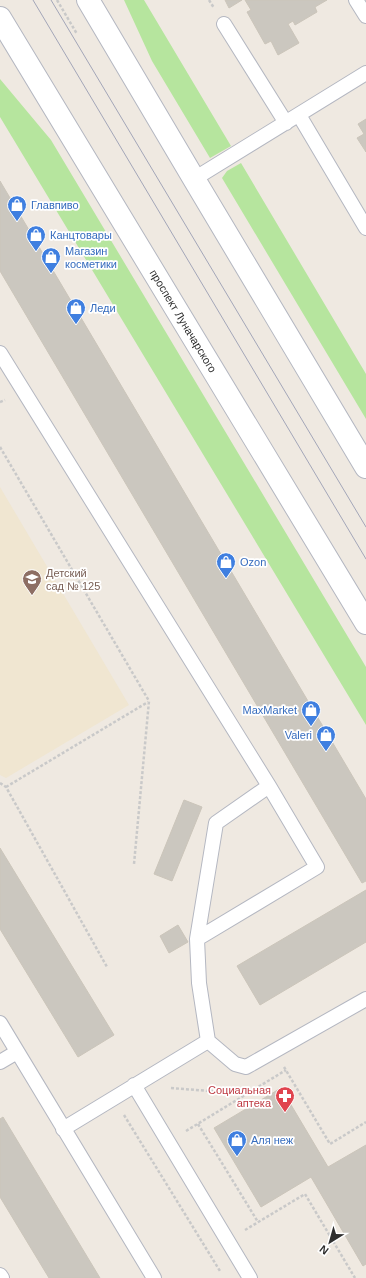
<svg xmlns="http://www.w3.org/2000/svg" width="366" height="1278" font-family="Helvetica,sans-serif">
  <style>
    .education { fill: #f0e6d1 }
    .green { fill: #b6e59e }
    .building { fill: #cbc7bf; stroke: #cbc5ba }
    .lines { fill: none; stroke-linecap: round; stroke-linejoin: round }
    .lane-casing { stroke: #b4b7c1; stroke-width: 16 }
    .secondary-casing { stroke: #b4b7c1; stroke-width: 24 }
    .path { stroke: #c9c9c9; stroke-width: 2.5; stroke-dasharray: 3 2; stroke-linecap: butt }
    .lane { stroke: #fff; stroke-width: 14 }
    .secondary { stroke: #fff; stroke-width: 22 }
    .tram { stroke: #a3a6b8; stroke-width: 1 }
    .labels { text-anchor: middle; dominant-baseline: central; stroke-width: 3.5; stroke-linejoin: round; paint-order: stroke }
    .shop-label { font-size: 11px; fill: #366cbe; stroke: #fff; text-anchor: start }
    .street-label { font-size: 11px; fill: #2e2e2e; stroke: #fff }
    .education-label { font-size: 11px; fill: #785e54; stroke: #fff; text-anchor: start }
    .health-label { font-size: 11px; fill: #be3a42; stroke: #fff; text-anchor: end }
  </style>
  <rect width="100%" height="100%" fill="#efe9e1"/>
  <!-- education -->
  <path class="education" d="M 0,487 L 129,705 L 6,778 L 0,775 Z"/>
  <!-- green -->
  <path class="green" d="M 124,0 L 144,0 L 231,146 L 210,158 L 152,61 Z
    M 0,79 L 51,140 L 366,667 L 366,725 L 0,117 Z
    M 241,163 L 366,374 L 366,419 L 222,178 L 227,171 Z"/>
  <!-- building -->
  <path class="building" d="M 225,0 L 242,0 L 229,8 Z
    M 245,0 L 327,0 L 315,7 L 317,12 L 295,25 L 293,21 L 288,24 L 299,43 L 278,55 L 271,41 L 265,44 L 247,12 L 251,10 Z
    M 366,119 L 366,152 L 357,138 L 364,134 L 358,124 Z
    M 0,181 L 366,799 L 366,881 L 362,883 L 0,271 Z
    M 184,800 L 202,807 L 172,881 L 154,874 Z
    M 0,848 L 114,1035 L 78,1057 L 0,929 Z
    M 366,890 L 366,942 L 260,1005 L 237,966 Z
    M 178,925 L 188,942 L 169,953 L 160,936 Z
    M 281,1088 L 328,1167 L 366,1145 L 366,1264 L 363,1266 L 311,1177 L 261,1207 L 214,1128 Z
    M 3,1117 L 100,1278 L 49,1278 L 0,1197 L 0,1119 Z"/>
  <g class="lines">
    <defs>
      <path id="lane" d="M 356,0 L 366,16
        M 224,24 L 286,123
        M 299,115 L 366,228
        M 194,179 L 366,73
        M 0,353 L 269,786 L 317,867 L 197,939 L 199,983 L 208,1041
        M 197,939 L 216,823 L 269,786
        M 0,1023 L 154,1278
        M 0,1062 L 17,1052
        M 134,1085 L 250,1278
        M 63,1129 L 208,1041 L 235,1064 L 246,1067 L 366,999
        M 0,1275 L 2,1278"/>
      <g id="secondary">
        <path d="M 88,0 L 194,179 L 366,467"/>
        <path id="s1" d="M 0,18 L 366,623"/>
      </g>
    </defs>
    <!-- lane casing -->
    <use href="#lane" class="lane-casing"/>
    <!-- secondary casing -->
    <use href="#secondary" class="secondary-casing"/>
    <!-- path -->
    <path class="path" d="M 57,0 L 77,34
      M 209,0 L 214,8
      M 0,402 L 5,400
      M 0,447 L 149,701 L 134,864
      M 0,783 L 6,787 L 107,967
      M 6,787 L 148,702
      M 284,1067 L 330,1144 L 366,1122
      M 171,1088 L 248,1094
      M 124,1115 L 220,1271
      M 198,1124 L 258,1222
      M 186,1131 L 286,1070
      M 245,1230 L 305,1194 L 355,1278"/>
    <!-- lane -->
    <use href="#lane" class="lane"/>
    <!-- secondary -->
    <use href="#secondary" class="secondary"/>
    <!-- tram -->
    <path class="tram" d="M 33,0 L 366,559
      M 51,0 L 366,527"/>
  </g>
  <!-- icons -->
  <defs>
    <symbol id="shop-pin" viewBox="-11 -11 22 30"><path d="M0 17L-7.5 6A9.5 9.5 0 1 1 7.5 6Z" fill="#3f7fe0" stroke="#fff"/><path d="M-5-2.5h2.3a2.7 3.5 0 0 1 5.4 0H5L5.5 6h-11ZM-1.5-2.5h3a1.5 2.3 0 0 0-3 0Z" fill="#fff"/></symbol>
    <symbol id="school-pin" viewBox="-11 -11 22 30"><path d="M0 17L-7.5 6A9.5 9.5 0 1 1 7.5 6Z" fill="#8d6e63" stroke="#fff"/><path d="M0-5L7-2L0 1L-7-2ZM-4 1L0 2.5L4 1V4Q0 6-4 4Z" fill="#fff"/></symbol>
    <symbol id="pharmacy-pin" viewBox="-11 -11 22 30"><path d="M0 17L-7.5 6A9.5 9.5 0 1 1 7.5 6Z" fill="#e0444e" stroke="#fff"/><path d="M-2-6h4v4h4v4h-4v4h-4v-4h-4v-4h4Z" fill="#fff"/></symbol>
  </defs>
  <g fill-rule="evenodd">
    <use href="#shop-pin" x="6" y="194" width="22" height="30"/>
    <use href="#shop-pin" x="25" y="224" width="22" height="30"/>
    <use href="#shop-pin" x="40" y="246" width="22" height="30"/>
    <use href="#shop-pin" x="65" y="297" width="22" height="30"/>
    <use href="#shop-pin" x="215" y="551" width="22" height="30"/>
    <use href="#school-pin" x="21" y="568" width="22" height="30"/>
    <use href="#shop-pin" x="300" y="699" width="22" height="30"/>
    <use href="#shop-pin" x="315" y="724" width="22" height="30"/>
    <use href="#pharmacy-pin" x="274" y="1085" width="22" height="30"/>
    <use href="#shop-pin" x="226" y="1129" width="22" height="30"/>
  </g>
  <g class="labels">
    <!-- shop labels -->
    <g class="shop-label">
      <text x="31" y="205">Главпиво</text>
      <text x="50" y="235">Канцтовары</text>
      <text x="65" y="251">Магазин<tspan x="65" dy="13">косметики</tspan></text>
      <text x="90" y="308">Леди</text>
      <text x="240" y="562">Ozon</text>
      <text x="297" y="710" text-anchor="end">MaxMarket</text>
      <text x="312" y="735" text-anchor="end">Valeri</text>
      <text x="251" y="1140">Аля неж</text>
    </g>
    <!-- street labels -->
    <g class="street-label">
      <text stroke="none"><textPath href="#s1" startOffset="354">проспект Луначарского</textPath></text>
    </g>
    <!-- education labels -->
    <g class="education-label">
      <text x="46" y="573">Детский<tspan x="46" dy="13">сад № 125</tspan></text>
    </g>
    <!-- health labels -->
    <g class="health-label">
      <text x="271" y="1090">Социальная<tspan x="271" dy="13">аптека</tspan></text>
    </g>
  </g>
  <!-- north arrow -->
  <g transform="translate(330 1242) rotate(217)" stroke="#ffffff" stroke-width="3" paint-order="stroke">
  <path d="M0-3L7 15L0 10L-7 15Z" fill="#2e2e2e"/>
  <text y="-6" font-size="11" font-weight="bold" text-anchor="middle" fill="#2e2e2e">N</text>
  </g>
</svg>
